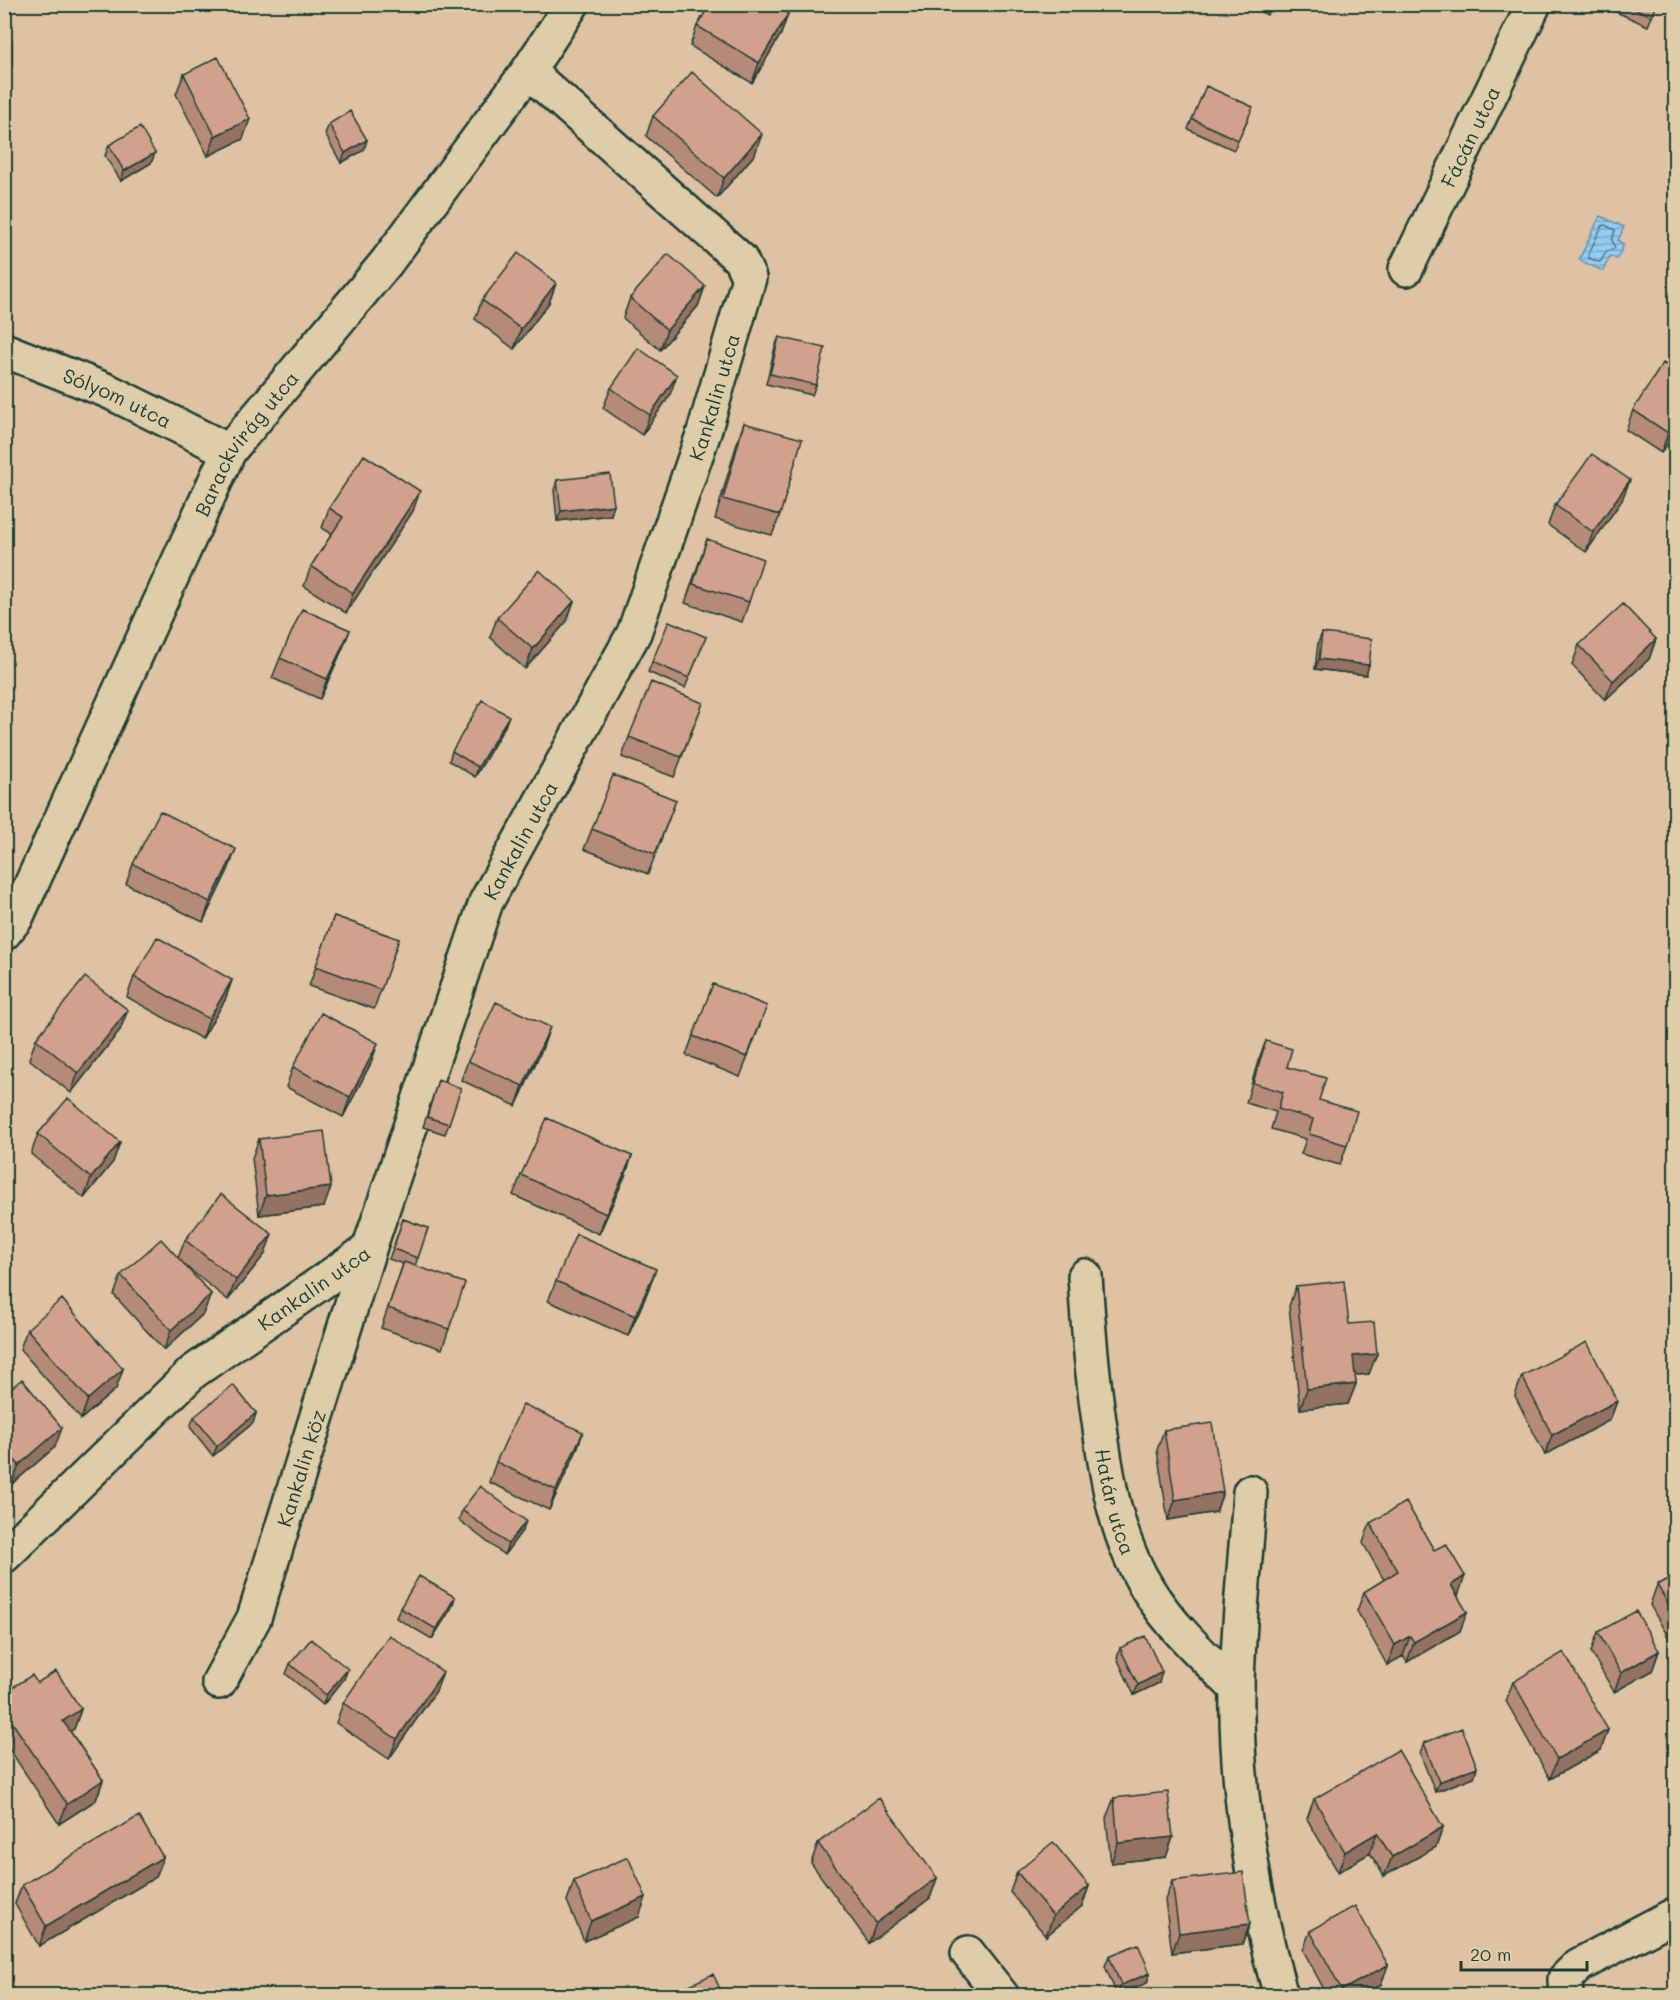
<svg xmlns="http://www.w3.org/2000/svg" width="1680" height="2000" font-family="Mali,sans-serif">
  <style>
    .water { fill: url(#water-rules); stroke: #6593a7; stroke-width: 1.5 }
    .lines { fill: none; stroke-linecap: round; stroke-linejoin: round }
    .shore { stroke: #4d7780; stroke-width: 1.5 }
    .street-casing { stroke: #1f3d34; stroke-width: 38 }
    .street { stroke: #dfcdaa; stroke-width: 33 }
    .wall { fill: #b58a79; stroke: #1f3d34; stroke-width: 1.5 }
    .shaded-wall { fill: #937163; stroke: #1f3d34; stroke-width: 1.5 }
    .building { fill: #d2a18d; stroke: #1f3d34; stroke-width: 1.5 }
    .labels { text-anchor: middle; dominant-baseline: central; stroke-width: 4.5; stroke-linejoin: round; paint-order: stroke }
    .street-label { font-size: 20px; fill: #1f3d34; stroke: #dfcdaa }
  </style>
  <defs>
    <pattern id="water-rules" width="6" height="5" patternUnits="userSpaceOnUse" patternTransform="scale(1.5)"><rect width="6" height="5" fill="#93cdf3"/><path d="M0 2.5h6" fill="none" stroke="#77a8c6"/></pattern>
  </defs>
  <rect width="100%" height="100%" fill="#dec2a3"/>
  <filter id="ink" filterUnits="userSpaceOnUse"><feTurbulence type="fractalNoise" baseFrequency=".0167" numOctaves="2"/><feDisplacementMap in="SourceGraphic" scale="12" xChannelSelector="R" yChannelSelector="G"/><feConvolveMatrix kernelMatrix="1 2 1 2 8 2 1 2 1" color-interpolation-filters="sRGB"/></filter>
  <g filter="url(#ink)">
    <!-- water -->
    <path class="water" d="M 1600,216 L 1624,227 L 1618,241 L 1624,244 L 1617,259 L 1610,256 L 1603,271 L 1579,260 Z"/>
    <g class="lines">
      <!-- shore -->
      <path class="shore" d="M 1605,225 L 1615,230 L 1612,240 L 1615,248 L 1606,252 L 1601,261 L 1599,262 L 1589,258 L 1588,255 L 1602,226 Z"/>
      <defs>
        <g id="street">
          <path id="s1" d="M 1406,269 L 1534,4"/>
          <path id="s2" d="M 4,350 L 108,391 L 229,451"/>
          <path id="s3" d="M 4,933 L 16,918 L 229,451 L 386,263 L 528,71 L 572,4"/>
          <path id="s4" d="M 1085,1276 C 1088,1325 1092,1373 1099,1421 C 1107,1480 1116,1539 1149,1591 C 1172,1628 1206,1658 1237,1689"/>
          <path d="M 1250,1492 C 1246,1557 1238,1623 1237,1688 C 1235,1785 1254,1902 1281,1996"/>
          <path id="s5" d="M 4,1556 L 193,1372 L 369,1249 L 486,902 L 634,633 L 704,432 L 749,278 L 740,259 L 528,71"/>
          <path id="s6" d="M 219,1682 L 254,1618 L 369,1249"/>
          <path d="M 968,1953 L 1002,1996"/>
          <path d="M 1566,1996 L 1565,1979 L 1579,1965 L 1676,1914"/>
        </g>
      </defs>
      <!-- street casing -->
      <use href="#street" class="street-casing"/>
      <!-- street -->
      <use href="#street" class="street"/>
    </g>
    <!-- wall -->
    <path class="wall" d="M 1245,4 L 1272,4 L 1267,15 Z
      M 1608,4 L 1657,4 L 1648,26 L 1607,8 Z
      M 788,14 L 781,34 L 752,83 L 690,46 L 697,26 Z
      M 184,74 L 243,139 L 208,156 L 176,94 Z
      M 653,116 L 755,154 L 717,198 L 646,136 Z
      M 1249,117 L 1234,150 L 1188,129 L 1192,119 Z
      M 329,124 L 364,150 L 341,163 L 325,134 Z
      M 109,145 L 155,153 L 151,163 L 121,181 L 105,156 Z
      M 1676,280 L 1676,297 L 1670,294 Z
      M 556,283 L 549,303 L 514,349 L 475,319 L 482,300 Z
      M 705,286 L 698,306 L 660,350 L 623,318 L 630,298 Z
      M 779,337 L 816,385 L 812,395 L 766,384 L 775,347 Z
      M 1676,371 L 1676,431 L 1661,453 L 1626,430 L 1633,410 Z
      M 611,388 L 670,395 L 642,435 L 603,408 Z
      M 744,423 L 780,515 L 772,535 L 715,519 L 737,443 Z
      M 557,480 L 611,515 L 557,521 L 554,490 Z
      M 1622,500 L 1586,552 L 1548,525 L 1555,505 Z
      M 329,508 L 413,511 L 346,613 L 304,586 L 311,566 L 332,534 L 322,528 Z
      M 707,539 L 749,602 L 742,622 L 685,603 Z
      M 497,618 L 567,621 L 525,669 L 490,637 Z
      M 350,630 L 342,650 L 320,699 L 272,678 L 280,658 Z
      M 1322,633 L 1369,665 L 1366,675 L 1315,669 L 1318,643 Z
      M 706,637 L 685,688 L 648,672 L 652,662 Z
      M 1656,639 L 1649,659 L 1605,700 L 1572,665 L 1579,645 Z
      M 703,703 L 674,777 L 622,757 L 629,737 Z
      M 505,726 L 475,777 L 449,761 L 452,751 Z
      M 676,800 L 648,874 L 584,849 L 592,829 Z
      M 133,864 L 229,868 L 203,922 L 126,884 Z
      M 334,916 L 399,939 L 374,1009 L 309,986 Z
      M 134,977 L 232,980 L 225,1000 L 202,1039 L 127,997 Z
      M 760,1025 L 740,1077 L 686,1055 L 693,1036 Z
      M 120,1030 L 71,1093 L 29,1059 L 36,1039 Z
      M 1266,1041 L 1287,1067 L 1319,1100 L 1347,1145 L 1340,1165 L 1301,1154 L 1306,1139 L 1271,1129 L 1276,1112 L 1246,1103 L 1258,1061 Z
      M 543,1047 L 516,1106 L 461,1080 L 468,1061 Z
      M 371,1063 L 343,1117 L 286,1087 L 293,1067 Z
      M 438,1080 L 449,1124 L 445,1134 L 423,1127 Z
      M 38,1134 L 120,1142 L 113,1162 L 84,1198 L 31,1154 Z
      M 259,1139 L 324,1207 L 259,1215 L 252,1158 Z
      M 632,1156 L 625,1176 L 599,1234 L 513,1195 L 521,1175 Z
      M 403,1219 L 428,1228 L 415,1266 L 449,1329 L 442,1349 L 381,1328 L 403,1264 L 389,1259 Z
      M 185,1240 L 265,1254 L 228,1300 L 184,1265 L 211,1294 L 203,1314 L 164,1350 L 114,1295 L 121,1275 L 178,1258 Z
      M 556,1281 L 649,1289 L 628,1336 L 548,1301 Z
      M 1296,1286 L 1349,1324 L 1369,1374 L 1355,1375 L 1356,1384 L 1348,1404 L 1300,1409 L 1289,1306 Z
      M 27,1329 L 116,1389 L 81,1419 L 20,1349 Z
      M 1522,1376 L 1617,1401 L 1610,1420 L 1545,1455 L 1515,1396 Z
      M 4,1394 L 55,1447 L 12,1484 L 4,1476 Z
      M 256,1413 L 253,1423 L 213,1456 L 190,1427 L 194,1417 Z
      M 1164,1430 L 1223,1492 L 1216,1512 L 1168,1520 L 1157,1450 Z
      M 583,1432 L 576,1452 L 549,1510 L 489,1482 L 496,1462 Z
      M 462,1510 L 526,1521 L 522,1531 L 504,1555 L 459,1520 Z
      M 1370,1523 L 1467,1612 L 1460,1631 L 1407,1662 L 1403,1656 L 1387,1665 L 1357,1611 L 1364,1592 L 1384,1580 L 1363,1543 Z
      M 1676,1574 L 1675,1649 L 1650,1605 L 1657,1585 Z
      M 455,1597 L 452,1607 L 432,1639 L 396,1618 L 400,1608 Z
      M 1598,1632 L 1659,1651 L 1652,1671 L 1614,1692 L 1591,1652 Z
      M 1120,1648 L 1159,1683 L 1134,1695 L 1117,1658 Z
      M 290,1664 L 344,1679 L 323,1705 L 286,1674 Z
      M 443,1672 L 436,1691 L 389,1759 L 336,1723 L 343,1703 Z
      M 1513,1682 L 1601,1750 L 1550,1779 L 1506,1701 Z
      M 37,1683 L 81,1709 L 74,1729 L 70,1731 L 103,1780 L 96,1800 L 59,1824 L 4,1741 L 4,1693 Z
      M 1424,1743 L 1477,1767 L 1474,1777 L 1435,1792 L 1420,1753 Z
      M 1114,1798 L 1173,1837 L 1166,1857 L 1111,1863 L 1106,1818 Z
      M 1314,1799 L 1443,1827 L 1436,1847 L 1384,1876 L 1370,1853 L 1338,1872 L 1307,1819 Z
      M 818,1843 L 937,1878 L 930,1898 L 869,1943 L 811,1863 Z
      M 163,1857 L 156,1877 L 39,1946 L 15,1904 L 22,1885 Z
      M 1017,1872 L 1089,1886 L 1082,1906 L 1046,1936 L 1010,1892 Z
      M 574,1881 L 639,1917 L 584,1941 L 567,1901 Z
      M 1172,1881 L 1250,1924 L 1242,1944 L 1172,1953 L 1165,1900 Z
      M 1310,1931 L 1381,1985 L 1362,1995 L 1327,1995 L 1303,1950 Z
      M 1109,1956 L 1150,1973 L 1147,1983 L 1117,1995 L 1105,1966 Z
      M 685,1987 L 723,1995 L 682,1995 Z"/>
    <!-- shaded-wall -->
    <path class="shaded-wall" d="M 788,14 L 781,34 L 752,83 L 759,63 Z
      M 4,65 L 12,65 L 8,75 L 4,75 Z
      M 250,119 L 243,139 L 208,156 L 215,136 Z
      M 762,134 L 755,154 L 717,198 L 724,178 Z
      M 367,140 L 364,150 L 341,163 L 345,153 Z
      M 155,153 L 151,163 L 121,181 L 124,171 Z
      M 556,283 L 549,303 L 514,349 L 521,329 Z
      M 705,286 L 698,306 L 660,350 L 667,330 Z
      M 677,375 L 670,395 L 642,435 L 650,415 Z
      M 1676,422 L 1676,431 L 1661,453 L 1668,433 Z
      M 1630,480 L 1622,500 L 1586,552 L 1593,532 Z
      M 420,491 L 413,511 L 346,613 L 353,593 Z
      M 614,505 L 611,515 L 557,521 L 561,511 Z
      M 574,601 L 567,621 L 525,669 L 533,649 Z
      M 350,630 L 342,650 L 320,699 L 327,679 Z
      M 1656,639 L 1649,659 L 1605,700 L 1613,681 Z
      M 1319,659 L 1369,665 L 1366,675 L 1315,669 Z
      M 509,716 L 505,726 L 475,777 L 478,767 Z
      M 236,849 L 229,868 L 203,922 L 210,902 Z
      M 232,980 L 225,1000 L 202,1039 L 209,1019 Z
      M 128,1010 L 120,1030 L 71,1093 L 78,1073 Z
      M 550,1027 L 543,1047 L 516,1106 L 523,1086 Z
      M 378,1043 L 371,1063 L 343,1117 L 350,1097 Z
      M 120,1142 L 113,1162 L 84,1198 L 91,1178 Z
      M 632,1156 L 625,1176 L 599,1234 L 606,1214 Z
      M 331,1187 L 324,1207 L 259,1215 L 266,1195 Z
      M 272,1234 L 265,1254 L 228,1300 L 236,1280 Z
      M 656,1269 L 649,1289 L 628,1336 L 635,1316 Z
      M 211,1294 L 203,1314 L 164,1350 L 171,1330 Z
      M 1377,1354 L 1369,1374 L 1346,1376 L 1353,1356 Z
      M 123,1369 L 116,1389 L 81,1419 L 88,1399 Z
      M 1356,1384 L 1348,1404 L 1300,1409 L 1307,1389 Z
      M 1617,1401 L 1610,1420 L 1545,1455 L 1552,1435 Z
      M 256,1413 L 253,1423 L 213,1456 L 217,1446 Z
      M 62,1428 L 55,1447 L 12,1484 L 19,1465 Z
      M 583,1432 L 576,1452 L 549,1510 L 556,1490 Z
      M 1223,1492 L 1216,1512 L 1168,1520 L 1175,1500 Z
      M 526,1521 L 522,1531 L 504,1555 L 508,1544 Z
      M 1465,1576 L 1458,1596 L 1451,1585 Z
      M 455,1597 L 452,1607 L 432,1639 L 436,1629 Z
      M 1467,1612 L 1460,1631 L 1407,1662 L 1414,1642 Z
      M 1410,1636 L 1403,1656 L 1387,1665 L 1395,1645 Z
      M 1659,1651 L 1652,1671 L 1614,1692 L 1621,1673 Z
      M 348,1669 L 344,1679 L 323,1705 L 326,1695 Z
      M 443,1672 L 436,1691 L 389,1759 L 397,1739 Z
      M 1162,1672 L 1159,1683 L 1134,1695 L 1138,1685 Z
      M 81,1709 L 74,1729 L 56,1741 L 63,1721 Z
      M 1608,1730 L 1601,1750 L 1550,1779 L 1557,1759 Z
      M 1477,1767 L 1474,1777 L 1435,1792 L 1439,1782 Z
      M 103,1780 L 96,1800 L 59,1824 L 67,1804 Z
      M 1443,1827 L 1436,1847 L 1384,1876 L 1392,1857 Z
      M 1377,1833 L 1370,1853 L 1338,1872 L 1345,1852 Z
      M 1173,1837 L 1166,1857 L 1111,1863 L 1118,1843 Z
      M 163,1857 L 156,1877 L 39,1946 L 46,1926 Z
      M 937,1878 L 930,1898 L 869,1943 L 876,1923 Z
      M 1089,1886 L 1082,1906 L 1046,1936 L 1053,1916 Z
      M 646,1897 L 639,1917 L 584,1941 L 591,1921 Z
      M 1250,1924 L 1242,1944 L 1172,1953 L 1179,1933 Z
      M 1388,1965 L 1381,1985 L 1362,1995 L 1340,1995 L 1342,1990 Z
      M 1150,1973 L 1147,1983 L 1117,1995 L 1121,1985 Z"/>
    <!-- building -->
    <path class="building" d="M 710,4 L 771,4 L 788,14 L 759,63 L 697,26 Z
      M 1625,4 L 1657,4 L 1652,16 Z
      M 4,40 L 12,41 L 12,65 L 4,65 Z
      M 218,57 L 250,119 L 215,136 L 184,74 Z
      M 692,72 L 762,134 L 724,178 L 653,116 Z
      M 1206,86 L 1253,107 L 1238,140 L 1192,119 Z
      M 350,111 L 367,140 L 345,153 L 329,124 Z
      M 140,127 L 155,153 L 124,171 L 109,145 Z
      M 518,253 L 556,283 L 521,329 L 482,300 Z
      M 668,254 L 705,286 L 667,330 L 630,298 Z
      M 779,337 L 825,348 L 816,385 L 770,374 Z
      M 638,348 L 677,375 L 650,415 L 611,388 Z
      M 1663,363 L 1676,371 L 1676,422 L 1668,433 L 1633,410 Z
      M 744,423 L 802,439 L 780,515 L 723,499 Z
      M 1592,454 L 1630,480 L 1593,532 L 1555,505 Z
      M 364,455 L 420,491 L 353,593 L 311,566 L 343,517 L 329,508 Z
      M 610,474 L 614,505 L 561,511 L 557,480 Z
      M 707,539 L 763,559 L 749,602 L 693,584 Z
      M 539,570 L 574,601 L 533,649 L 497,618 Z
      M 1623,604 L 1656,639 L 1613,681 L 1579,645 Z
      M 302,609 L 350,630 L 327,679 L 280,658 Z
      M 669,621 L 706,637 L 689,678 L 652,662 Z
      M 1322,633 L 1372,639 L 1369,665 L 1319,659 Z
      M 651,682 L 703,703 L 681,757 L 629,737 Z
      M 482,700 L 509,716 L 478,767 L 452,751 Z
      M 613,775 L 676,800 L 655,854 L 592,829 Z
      M 160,811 L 236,849 L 210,902 L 133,864 Z
      M 334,916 L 399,939 L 381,990 L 316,966 Z
      M 157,937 L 232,980 L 209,1019 L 134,977 Z
      M 85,977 L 128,1010 L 78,1073 L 36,1039 Z
      M 713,984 L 767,1006 L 747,1057 L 693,1036 Z
      M 496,1002 L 550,1027 L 523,1086 L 468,1061 Z
      M 321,1013 L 378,1043 L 350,1097 L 293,1067 Z
      M 1266,1041 L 1292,1049 L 1287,1067 L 1326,1078 L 1319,1100 L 1357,1111 L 1347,1145 L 1309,1134 L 1313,1119 L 1278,1109 L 1283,1092 L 1253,1083 Z
      M 438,1080 L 461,1088 L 449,1124 L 427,1117 Z
      M 68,1098 L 120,1142 L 91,1178 L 38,1134 Z
      M 547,1118 L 632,1156 L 606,1214 L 521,1175 Z
      M 324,1131 L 331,1187 L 266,1195 L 259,1139 Z
      M 221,1194 L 272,1234 L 236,1280 L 185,1240 Z
      M 403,1219 L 428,1228 L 418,1258 L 393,1249 Z
      M 576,1234 L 656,1269 L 635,1316 L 556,1281 Z
      M 161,1239 L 211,1294 L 171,1330 L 121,1275 Z
      M 404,1262 L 465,1283 L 449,1329 L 388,1308 Z
      M 1344,1281 L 1349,1324 L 1374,1322 L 1377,1354 L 1353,1356 L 1356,1384 L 1307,1389 L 1296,1286 Z
      M 62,1299 L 123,1369 L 88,1399 L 27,1329 Z
      M 1587,1342 L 1617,1401 L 1552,1435 L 1522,1376 Z
      M 22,1379 L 62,1428 L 19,1465 L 4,1448 L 4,1394 Z
      M 233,1385 L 256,1413 L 217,1446 L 194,1417 Z
      M 523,1404 L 583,1432 L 556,1490 L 496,1462 Z
      M 1212,1423 L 1223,1492 L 1175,1500 L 1164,1430 Z
      M 480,1486 L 526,1521 L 508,1544 L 462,1510 Z
      M 1406,1502 L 1434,1550 L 1446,1544 L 1465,1576 L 1451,1585 L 1467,1612 L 1414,1642 L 1410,1636 L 1395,1645 L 1364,1592 L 1398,1571 L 1370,1523 Z
      M 1676,1574 L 1676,1617 L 1657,1585 Z
      M 419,1576 L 455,1597 L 436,1629 L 400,1608 Z
      M 1636,1611 L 1659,1651 L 1621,1673 L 1598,1632 Z
      M 389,1635 L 443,1672 L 397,1739 L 343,1703 Z
      M 1145,1636 L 1162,1672 L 1138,1685 L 1120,1648 Z
      M 311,1639 L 348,1669 L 326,1695 L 290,1664 Z
      M 1564,1652 L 1608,1730 L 1557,1759 L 1513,1682 Z
      M 56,1671 L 81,1709 L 63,1721 L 103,1780 L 67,1804 L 4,1710 L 4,1693 L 32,1675 L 37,1683 Z
      M 1462,1728 L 1477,1767 L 1439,1782 L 1424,1743 Z
      M 1398,1750 L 1443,1827 L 1392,1857 L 1377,1833 L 1345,1852 L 1314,1799 Z
      M 1168,1792 L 1173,1837 L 1118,1843 L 1114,1798 Z
      M 879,1798 L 937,1878 L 876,1923 L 818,1843 Z
      M 139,1816 L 163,1857 L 46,1926 L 22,1885 Z
      M 1053,1842 L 1089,1886 L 1053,1916 L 1017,1872 Z
      M 628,1857 L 646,1897 L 591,1921 L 574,1881 Z
      M 1243,1872 L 1250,1924 L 1179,1933 L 1172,1881 Z
      M 1355,1906 L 1388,1965 L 1342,1990 L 1310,1931 Z
      M 1138,1944 L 1150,1973 L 1121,1985 L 1109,1956 Z
      M 713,1974 L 723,1995 L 689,1995 L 685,1987 Z"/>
  </g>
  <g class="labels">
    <!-- street labels -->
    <g class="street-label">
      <text stroke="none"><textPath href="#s1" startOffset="147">Fácán utca</textPath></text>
      <text stroke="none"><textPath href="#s5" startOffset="1401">Kankalin utca</textPath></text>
      <text stroke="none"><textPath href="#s2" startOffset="123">Sólyom utca</textPath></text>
      <text stroke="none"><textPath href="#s3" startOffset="548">Barackvirág utca</textPath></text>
      <text stroke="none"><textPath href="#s5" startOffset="915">Kankalin utca</textPath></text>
      <text stroke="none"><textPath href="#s5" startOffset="411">Kankalin utca</textPath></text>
      <text stroke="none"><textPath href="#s6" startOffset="230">Kankalin köz</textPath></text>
      <text stroke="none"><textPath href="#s4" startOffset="228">Határ utca</textPath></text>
    </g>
  </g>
  <!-- margin -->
  <rect width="1680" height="2000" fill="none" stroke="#dfcdaa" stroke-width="24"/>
  <rect x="12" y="12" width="1656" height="1976" fill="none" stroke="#1f3d34" stroke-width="2" filter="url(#ink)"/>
  <!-- scale -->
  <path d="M1461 1961v9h126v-9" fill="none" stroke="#1f3d34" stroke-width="3"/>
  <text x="1470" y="1961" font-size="18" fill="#1f3d34" stroke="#dfcdaa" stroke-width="4.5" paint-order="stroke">20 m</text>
</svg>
